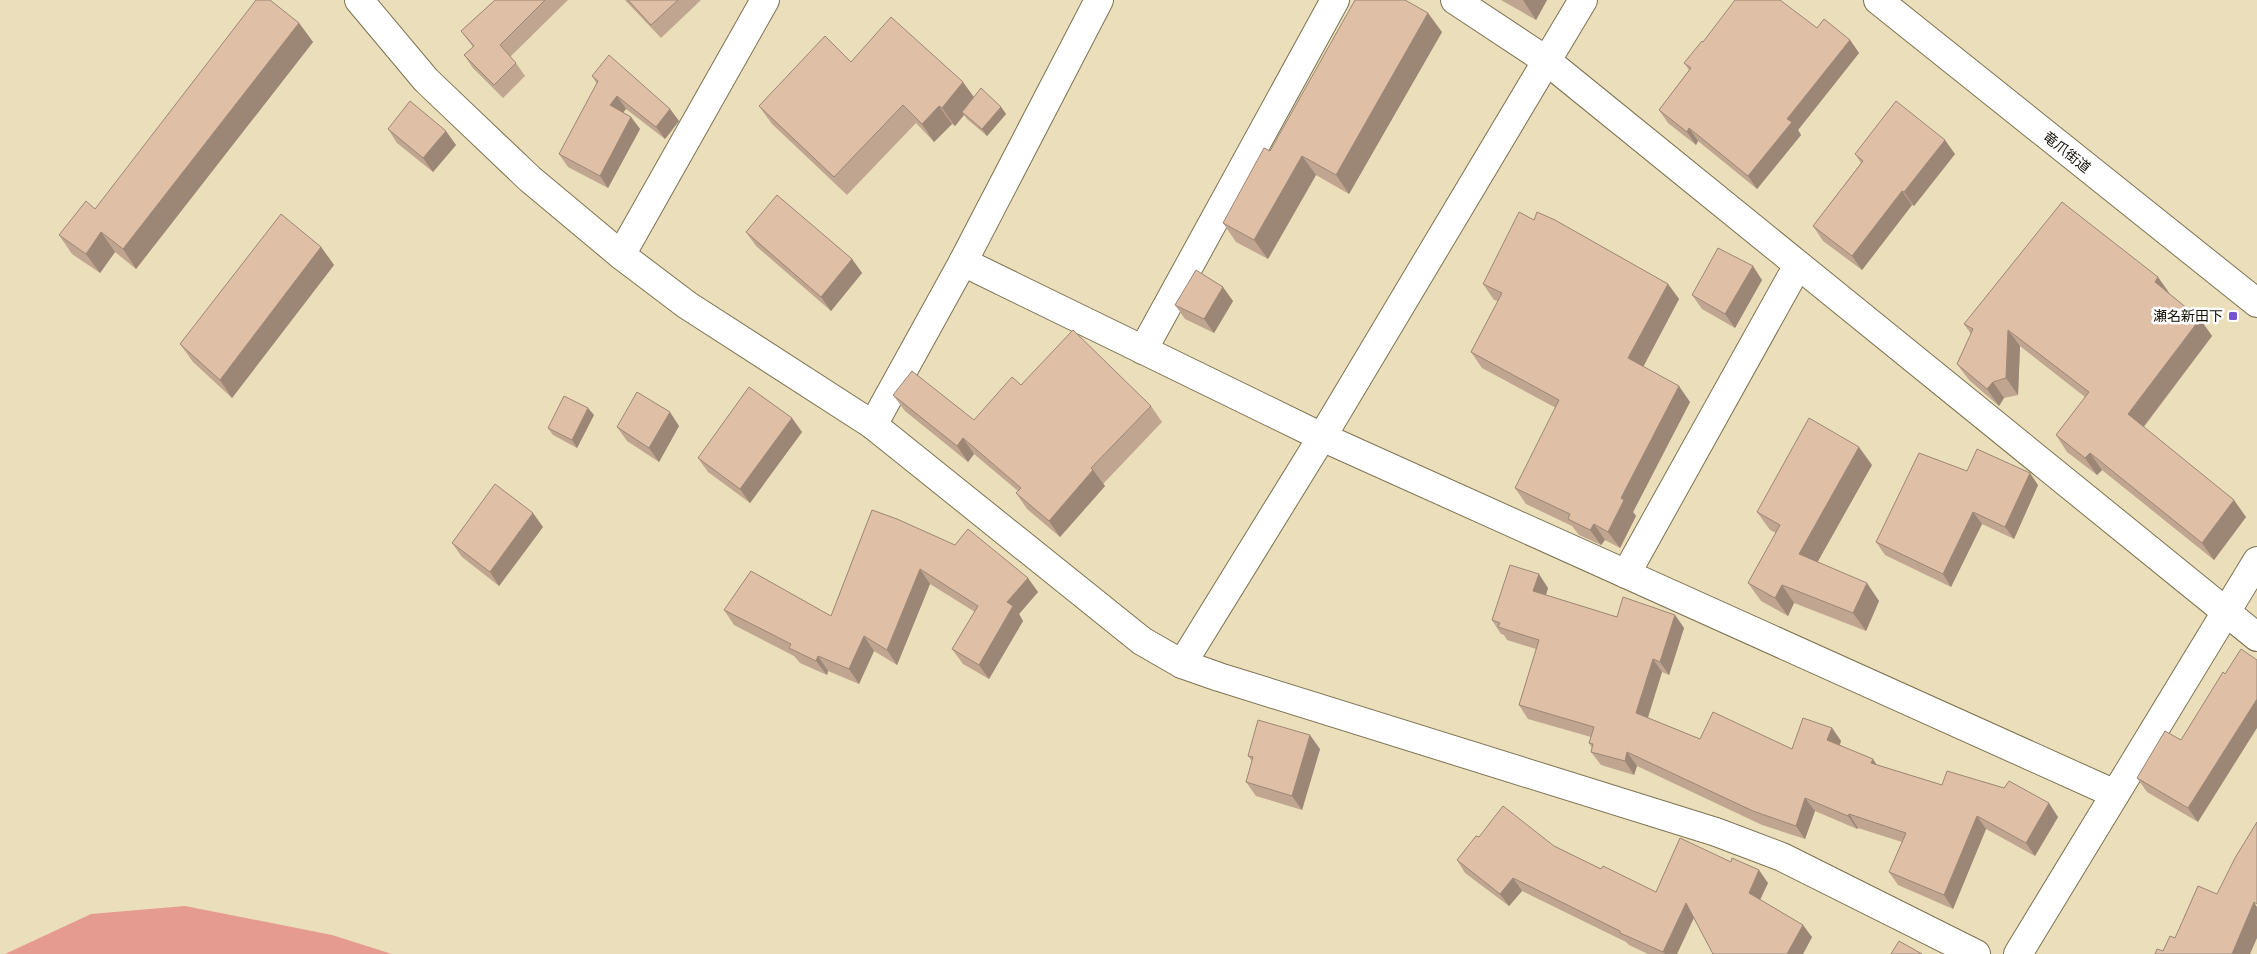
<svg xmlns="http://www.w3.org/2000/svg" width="2257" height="954" font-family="Arial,'Noto Sans JP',sans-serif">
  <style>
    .green { fill: #e69b90 }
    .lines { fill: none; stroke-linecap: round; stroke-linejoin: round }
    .street-casing { stroke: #7d7352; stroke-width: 30 }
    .secondary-casing { stroke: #7d7352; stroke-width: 30 }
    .street { stroke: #fff; stroke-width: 28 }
    .secondary { stroke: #fff; stroke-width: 28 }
    .wall { fill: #c0a590 }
    .shaded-wall { fill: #9c8675 }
    .building { fill: #dfc0a7; stroke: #9c8675 }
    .poi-dot { fill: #7654cd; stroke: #fff; stroke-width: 2 }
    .labels { text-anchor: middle; stroke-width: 5; stroke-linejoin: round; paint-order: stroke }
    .street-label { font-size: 14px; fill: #141004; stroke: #fff }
    .poi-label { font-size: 14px; fill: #141004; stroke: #fff; text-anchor: end }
  </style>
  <rect width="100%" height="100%" fill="#ebdfbb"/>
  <polygon class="green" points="185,906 332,935 392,954 5,954 91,914"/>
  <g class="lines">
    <g class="street-casing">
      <g id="street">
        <polyline points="1455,0 1547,61 2257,637"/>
        <polyline points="621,255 765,0"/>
        <polyline points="963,262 1322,437 2115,794"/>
        <polyline points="1143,350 1335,0"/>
        <polyline points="873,425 963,262 1099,0"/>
        <polyline points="1626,574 1798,265"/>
        <polyline points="1182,664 1322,437 1583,0"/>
        <polyline points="2018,954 2257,561"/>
      </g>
    </g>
    <g class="secondary-casing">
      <g id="secondary">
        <polyline points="359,0 426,80 530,179 621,255 687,305 873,425 1142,641 1182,664 1219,677 1716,832 1782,857 1976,954"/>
        <polyline points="1878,0 2257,303"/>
      </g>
    </g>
    <use href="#street" class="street"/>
    <use href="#secondary" class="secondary"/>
  </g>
  <g class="wall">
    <polygon points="495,0 568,0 510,57 516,63 525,76 503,98 473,68 464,55 473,47 461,31"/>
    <polygon points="625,0 701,0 661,38"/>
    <polygon points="1501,0 1547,0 1536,20"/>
    <polygon points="299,23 313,42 136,269 115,252 100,273 72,254 59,235 95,209"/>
    <polygon points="1817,28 1850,40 1859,53 1798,130 1801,135 1757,189 1698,141 1696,145 1668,123 1659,110 1689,70 1684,63 1703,42"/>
    <polygon points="1442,32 1349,194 1316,175 1268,259 1236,242 1223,223 1270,151"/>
    <polygon points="851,62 974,97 1001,107 1006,114 987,136 967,119 964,115 955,126 952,124 934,142 916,123 847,195 772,124 759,106"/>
    <polygon points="592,76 670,109 679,121 665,139 626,109 623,112 631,117 640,129 608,188 568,167 559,154 597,84"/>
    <polygon points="388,129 456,145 433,172 397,143"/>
    <polygon points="1855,154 1955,154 1914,206 1912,205 1862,270 1823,241 1813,226 1861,163"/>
    <polygon points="746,232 852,259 862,273 831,311 756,246"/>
    <polygon points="321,247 334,265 232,398 193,362 180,344"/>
    <polygon points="1762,280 1735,328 1702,309 1692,295"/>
    <polygon points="1483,284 1668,284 1679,299 1643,366 1690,402 1633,512 1636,516 1620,548 1605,540 1601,545 1579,535 1572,526 1526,504 1515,488 1556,408 1482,368 1471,352 1498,301 1494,300"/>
    <polygon points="2170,294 2200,319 2212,336 2144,427 2246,517 2214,560 2102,470 2097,475 2067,452 2056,435 2085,397 2020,346 2018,395 2004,398 1999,406 1969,380 1957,364 1971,334 1964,324"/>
    <polygon points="1233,301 1214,333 1185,319 1175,305"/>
    <polygon points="1021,385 1151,406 1162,422 1103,484 1105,486 1060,537 1027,509 1016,493 1018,491 974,454 968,462 905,411 893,395 974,420"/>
    <polygon points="594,415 577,448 553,435 548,428"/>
    <polygon points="679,426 659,462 627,441 617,427"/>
    <polygon points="802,432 750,503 708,472 698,458"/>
    <polygon points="1872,465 1817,562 1879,601 1866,631 1794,603 1788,616 1761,601 1748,583 1776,533 1770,530 1757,512"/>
    <polygon points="1967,471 2038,485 2014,539 1982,524 1951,587 1885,555 1876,542"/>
    <polygon points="872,510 1038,592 1019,614 1023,621 989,679 963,664 952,649 975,612 930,584 897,665 874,651 859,684 828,671 827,675 800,663 794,656 734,625 724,610 831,616"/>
    <polygon points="543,527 499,586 462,557 452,543"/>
    <polygon points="1548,588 1546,595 1617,617 1675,615 1684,628 1669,675 1662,672 1648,718 1700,739 1792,749 1832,728 1841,741 1840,745 1877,765 1942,785 2058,817 2035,856 1986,829 1953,909 1898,885 1889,872 1902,842 1858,828 1857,829 1815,811 1805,839 1762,825 1637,766 1634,775 1601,765 1591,752 1592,748 1589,743 1591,737 1528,719 1519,705 1536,649 1507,640 1504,635 1501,634 1492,620"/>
    <polygon points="2165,731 2198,822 2147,792 2137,778"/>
    <polygon points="1320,749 1302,810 1256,796 1246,782 1252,761 1248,756"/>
    <polygon points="1479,837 1554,846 1601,869 1656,892 1768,883 1760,900 1812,937 1803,954 1713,954 1694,918 1677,954 1648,954 1629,945 1626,942 1522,891 1509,906 1465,873 1457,860"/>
  </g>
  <g class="shaded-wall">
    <polygon points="1523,0 1547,0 1536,20"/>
    <polygon points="1428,13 1442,32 1349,194 1336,175"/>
    <polygon points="299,23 313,42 136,269 123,249"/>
    <polygon points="1850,40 1859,53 1798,130 1801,135 1757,189 1748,176 1787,119"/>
    <polygon points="963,82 976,100 962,112 964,115 955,126 942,108"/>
    <polygon points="617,96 626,109 619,118 610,105"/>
    <polygon points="939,106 952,124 934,142 922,124"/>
    <polygon points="1001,107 1006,114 987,136 982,129"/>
    <polygon points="670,109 679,121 665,139 656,127"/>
    <polygon points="631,117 640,129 608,188 600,176"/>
    <polygon points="1689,128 1698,141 1696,145 1687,132"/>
    <polygon points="446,131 456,145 433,172 423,158"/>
    <polygon points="1945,140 1955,154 1914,206 1904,192"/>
    <polygon points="1302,156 1316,175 1268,259 1254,240"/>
    <polygon points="1902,191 1912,205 1862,270 1852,256"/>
    <polygon points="101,232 115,252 100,273 86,254"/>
    <polygon points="321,247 334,265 232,398 220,380"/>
    <polygon points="852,259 862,273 831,311 821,297"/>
    <polygon points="1753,266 1762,280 1735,328 1725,314"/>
    <polygon points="2158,277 2170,294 2155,282"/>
    <polygon points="1668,284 1679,299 1640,373 1628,358"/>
    <polygon points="1223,287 1233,301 1214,333 1204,319"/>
    <polygon points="2200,319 2212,336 2140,431 2128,414"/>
    <polygon points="2008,330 2020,346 2018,395 2006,378"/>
    <polygon points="1993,382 2004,398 1999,406 1987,389"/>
    <polygon points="1679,386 1690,402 1633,512 1636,516 1620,548 1608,532 1621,498"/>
    <polygon points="588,408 594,415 577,448 572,440"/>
    <polygon points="670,412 679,426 659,462 649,448"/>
    <polygon points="792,418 802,432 750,503 740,489"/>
    <polygon points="963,438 974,454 968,462 957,446"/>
    <polygon points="1859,447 1872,465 1812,572 1799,554"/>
    <polygon points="2090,453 2102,470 2097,475 2085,458"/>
    <polygon points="1093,470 1105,486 1060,537 1049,521"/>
    <polygon points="2030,473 2038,485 2014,539 2005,527"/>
    <polygon points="2234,500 2246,517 2214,560 2202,543"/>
    <polygon points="1973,512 1982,524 1951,587 1943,574"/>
    <polygon points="533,513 543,527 499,586 490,572"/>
    <polygon points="1594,524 1605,540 1601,545 1590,530"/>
    <polygon points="920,569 930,584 897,665 887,650"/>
    <polygon points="1539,574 1548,588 1543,604 1533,591"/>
    <polygon points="1028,578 1038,592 1019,614 1023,621 989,679 979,665 1007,602"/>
    <polygon points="1867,583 1879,601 1866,631 1853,613"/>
    <polygon points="1782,585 1794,603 1788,616 1775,598"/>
    <polygon points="1675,615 1684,628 1669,675 1660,662"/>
    <polygon points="864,636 874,651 859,684 849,669"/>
    <polygon points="818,656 828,671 827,675 816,661"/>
    <polygon points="1653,659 1662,672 1645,726 1636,713"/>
    <polygon points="2257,699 2257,728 2198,822 2188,808"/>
    <polygon points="1832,728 1841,741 1836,753 1827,740"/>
    <polygon points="1310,735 1320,749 1302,810 1292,796"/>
    <polygon points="1627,752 1637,766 1634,775 1625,761"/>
    <polygon points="1873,759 1882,773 1871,763"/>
    <polygon points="1805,798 1815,811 1805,839 1796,826"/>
    <polygon points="2049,803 2058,817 2035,856 2026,843"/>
    <polygon points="1849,814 1858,828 1857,829 1848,816"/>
    <polygon points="1977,816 1986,829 1953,909 1944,895"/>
    <polygon points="1759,870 1768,883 1757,906 1749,893"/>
    <polygon points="1513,878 1522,891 1509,906 1500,894"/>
    <polygon points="2254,902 2257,907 2257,938 2250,954 2232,954"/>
    <polygon points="1686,903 1695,915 1677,954 1665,954 1663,952"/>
    <polygon points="1803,925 1812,937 1803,954 1787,954"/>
  </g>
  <g class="building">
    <polygon points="256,0 270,0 299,23 123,249 101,232 86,254 59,235 86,201 95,209"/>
    <polygon points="495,0 545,0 500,45 516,63 494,85 464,55 474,46 461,31"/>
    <polygon points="628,0 678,0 651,25"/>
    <polygon points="1355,0 1405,0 1428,13 1336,175 1302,156 1254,240 1223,223 1264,148 1270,151"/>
    <polygon points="1735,0 1780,0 1817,28 1824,19 1850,40 1787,119 1792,122 1748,176 1689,128 1687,132 1659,110 1691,68 1684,63 1702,41 1703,42"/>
    <polygon points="891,17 963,82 942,108 939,106 922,124 903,105 834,177 759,106 825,36 851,62"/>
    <polygon points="609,55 670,109 656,127 617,96 610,105 631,117 600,176 559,154 598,81 592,76"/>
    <polygon points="981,88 1001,107 982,129 962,112"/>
    <polygon points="410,101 446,131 423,158 388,129"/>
    <polygon points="1896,101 1945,140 1904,192 1902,191 1852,256 1813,226 1863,161 1855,154"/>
    <polygon points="777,195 852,259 821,297 746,232"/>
    <polygon points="2062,202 2158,277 2155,282 2200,319 2128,414 2234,500 2202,543 2090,453 2085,458 2056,435 2089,392 2008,330 2006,378 1993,382 1987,389 1957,364 1973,329 1964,324"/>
    <polygon points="1519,212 1534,220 1537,212 1555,220 1668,284 1628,358 1679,386 1621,498 1624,500 1608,532 1594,524 1590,530 1568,519 1570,514 1515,488 1559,400 1471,352 1502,293 1483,284"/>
    <polygon points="281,214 321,247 220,380 180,344"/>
    <polygon points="1718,248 1753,266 1725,314 1692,295"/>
    <polygon points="1196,270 1223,287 1204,319 1175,305"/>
    <polygon points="1073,330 1151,406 1091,468 1093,470 1049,521 1016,493 1021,488 963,438 957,446 893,395 912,371 974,420 1012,377 1021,385"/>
    <polygon points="749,387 792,418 740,489 698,458"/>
    <polygon points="637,392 670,412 649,448 617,427"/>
    <polygon points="564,396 588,408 572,440 548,428"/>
    <polygon points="1809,418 1859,447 1799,554 1867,583 1853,613 1782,585 1775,598 1748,583 1780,525 1757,512"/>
    <polygon points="1977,449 2030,473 2005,527 1973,512 1943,574 1876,542 1919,453 1967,471"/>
    <polygon points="495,484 533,513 490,572 452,543"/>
    <polygon points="872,510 897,519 955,545 968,529 1028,578 1007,602 1013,606 979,665 952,649 978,606 920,569 887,650 864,636 849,669 818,656 816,661 789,648 791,644 724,610 751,571 831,616"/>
    <polygon points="1510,565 1539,574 1533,591 1617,617 1623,597 1675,615 1660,662 1653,659 1636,713 1700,739 1713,712 1792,749 1803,718 1832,728 1827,740 1873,759 1871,763 1942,785 1947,771 2004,788 2009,781 2049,803 2026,843 1977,816 1944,895 1889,872 1906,833 1849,814 1848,816 1805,798 1796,826 1753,811 1627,752 1625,761 1591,752 1593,744 1589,743 1594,727 1519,705 1539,640 1498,627 1500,623 1492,620"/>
    <polygon points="2241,649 2257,660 2257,699 2188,808 2137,778 2165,731 2181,740 2223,672 2225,674"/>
    <polygon points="1258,720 1310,735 1292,796 1246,782 1253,757 1248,756"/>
    <polygon points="1503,806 1554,846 1601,869 1603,866 1656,892 1680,838 1731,862 1732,858 1759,870 1749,893 1803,925 1787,954 1713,954 1686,903 1663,952 1620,933 1620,931 1513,878 1500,894 1457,860 1476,836 1479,837"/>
    <polygon points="2257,822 2257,904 2254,902 2232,954 2155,954 2157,949 2163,951 2170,936 2175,938 2198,886 2217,894 2235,858"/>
    <polygon points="1899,941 1922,954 1891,954"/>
  </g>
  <rect class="poi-dot" x="2228" y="311" width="10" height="10" rx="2.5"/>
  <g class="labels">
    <g class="street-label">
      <text transform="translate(2067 152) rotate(39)" y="5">竜爪街道</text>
    </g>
    <g class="poi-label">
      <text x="2223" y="321">瀬名新田下</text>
    </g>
  </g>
</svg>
